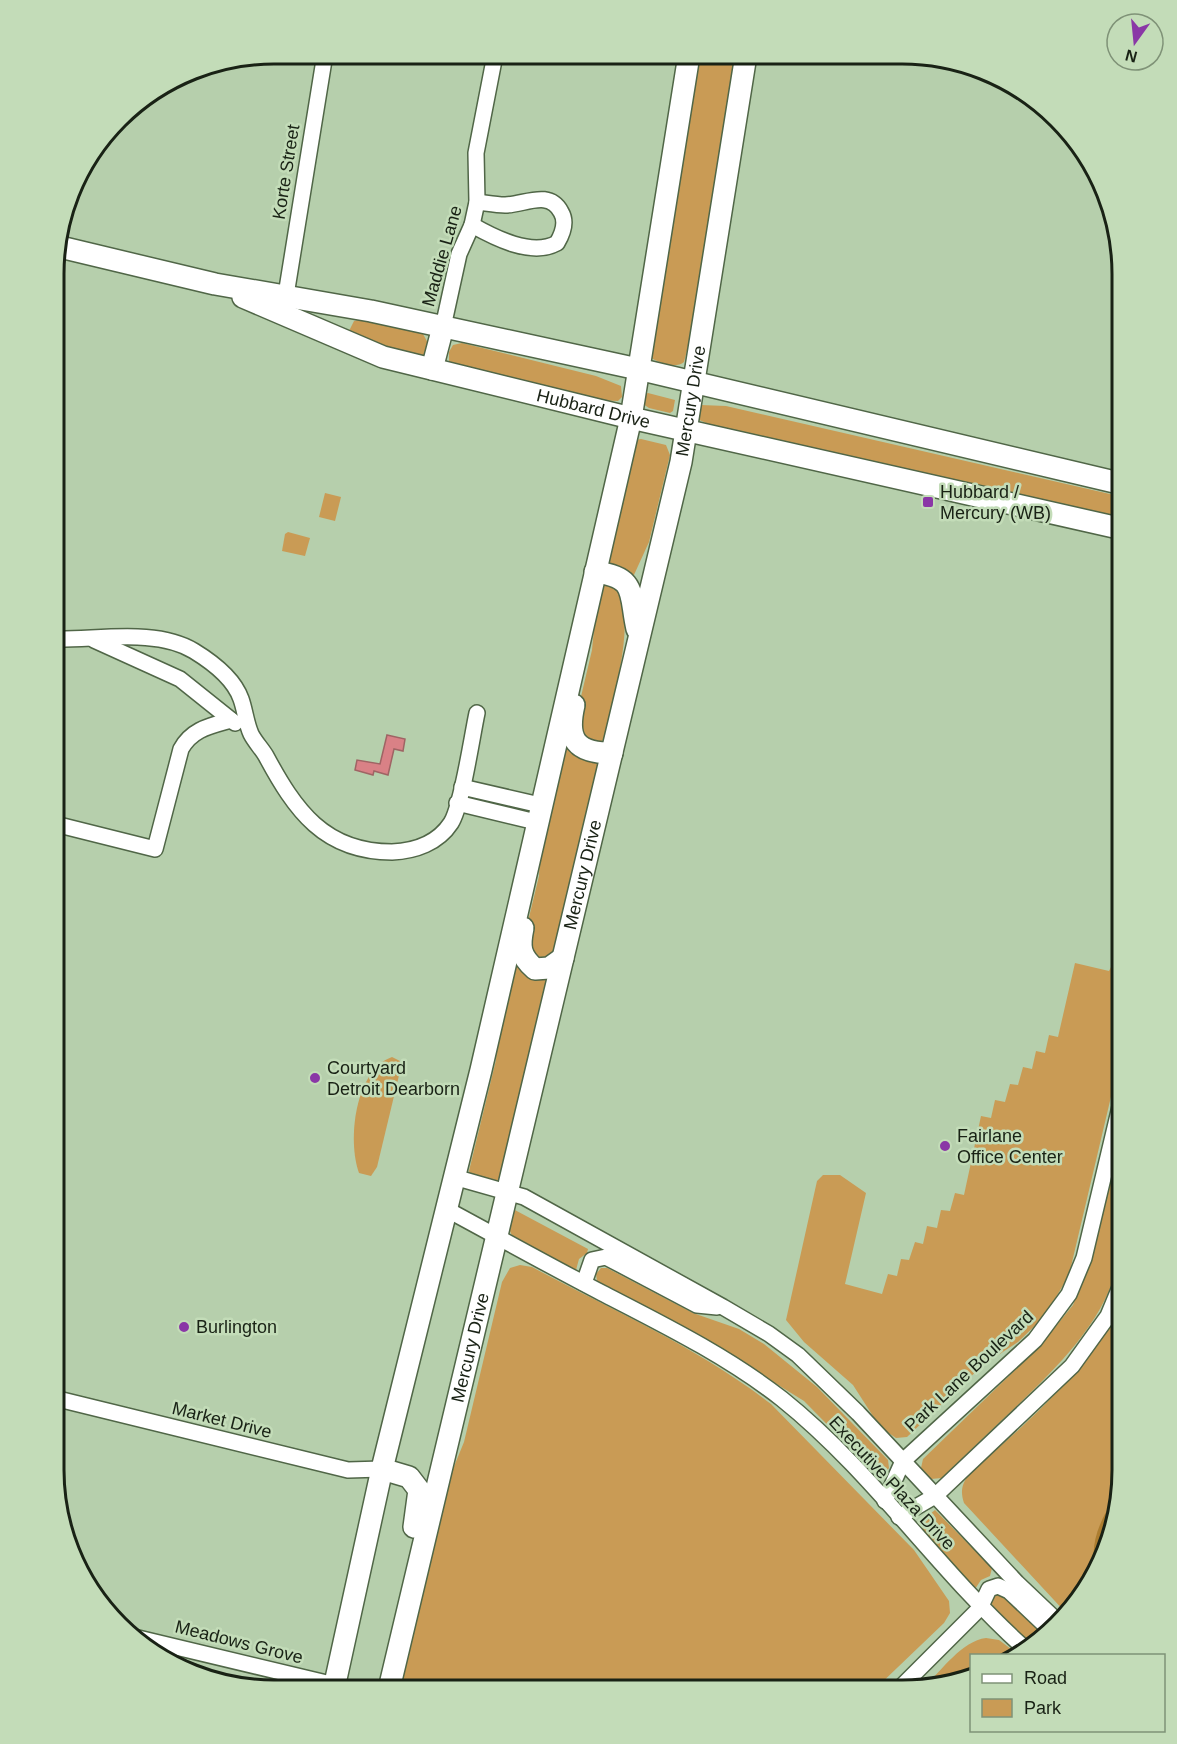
<svg xmlns="http://www.w3.org/2000/svg" width="1177" height="1744" font-family="Arial,sans-serif">
  <style>
    .green { fill: #c99b55 }
    .forest { fill: #ac7d30 }
    .water { fill: #d98186; stroke: #9f6464; stroke-width: 1.5 }
    .lines { fill: none; stroke-linecap: round; stroke-linejoin: round }
    .street-casing { stroke: #506647; stroke-width: 18 }
    .secondary-casing { stroke: #506647; stroke-width: 24 }
    .street { stroke: #fff; stroke-width: 15 }
    .secondary { stroke: #fff; stroke-width: 21 }
    .poi-dot { fill: #8a37a6; stroke: #c3dcb8; stroke-width: 2 }
    .labels { text-anchor: middle; stroke-width: 5; stroke-linejoin: round; paint-order: stroke }
    .street-label { font-size: 18px; fill: #192215; stroke: #c3dcb8 }
    .poi-label { font-size: 18px; fill: #192215; stroke: #c3dcb8; text-anchor: start }
    .rim { fill: none; stroke: #192215; stroke-width: 3 }
  </style>
  <rect width="100%" height="100%" fill="#b6cfac"/>
  <g class="green">
    <path d="M696 55H735L691 335 684 362C676 369 658 363 650 357Z"/>
    <polygon points="362,319 423,334 428,343 425,354 417,359 348,333 354,321"/>
    <polygon points="462,343 596,376 621,386 622,397 618,401 594,400 449,363 449,352 453,345"/>
    <polygon points="648,393 675,400 673,411 670,413 649,408 643,404 645,394"/>
    <polygon points="701,405 726,406 1123,497 1123,521 720,429 697,419 697,406"/>
    <polygon points="641,439 666,445 670,455 649,542 633,577 604,567 635,440"/>
    <polygon points="325,493 341,497 335,521 319,517"/>
    <polygon points="288,532 310,538 305,556 282,551 285,534"/>
    <path d="M606 583 621 591C633 634 614 694 604 738L600 744 586 746 575 722 592 650 598 588Z"/>
    <polygon points="564,742 597,761 598,765 553,955 541,964 524,938 539,876 541,832"/>
    <polygon points="515,962 546,979 547,983 500,1179 495,1182 470,1174 469,1171 496,1060 499,1008"/>
    <polygon points="1075,963 1109,971 1111,967 1123,971 1122,1050 1069,1275 1045,1316 1018,1342 983,1365 907,1437 896,1438 880,1427 853,1385 804,1342 786,1320 817,1181 823,1175 840,1175 866,1193 845,1284 882,1294 888,1274 897,1276 901,1259 909,1260 915,1242 923,1244 927,1226 937,1228 941,1210 950,1211 955,1193 964,1195 981,1116 991,1118 995,1100 1005,1102 1010,1084 1018,1085 1023,1067 1032,1069 1036,1051 1045,1053 1049,1035 1058,1037"/>
    <path d="M392 1057 400 1061 401 1067 377 1167 371 1176 359 1173C347 1140 355 1070 392 1057Z"/>
    <path d="M1123 1125C1123 1161 1127 1208 1122 1244 1113 1313 1065 1359 1018 1405 992 1429 967 1454 942 1478L931 1479 921 1468 923 1459 1039 1347 1073 1305 1092 1256Z"/>
    <polygon points="513,1209 588,1249 587,1253 579,1259 576,1270 513,1238 509,1229"/>
    <path d="M520 1265 532 1267C612 1310 699 1348 771 1404L914 1550 949 1601 950 1613 944 1623 874 1690 398 1689 446 1486 464 1442 502 1282 510 1268Z"/>
    <polygon points="601,1268 607,1268 693,1313 739,1329 764,1344 817,1387 888,1460 889,1468 881,1479 804,1401 715,1346 602,1286 597,1281 596,1274"/>
    <path d="M1123 1304 1122 1485 1106 1554 1078 1604 1066 1613 964 1503C960 1491 962 1484 969 1474 1026 1424 1086 1372 1123 1304Z"/>
    <polygon points="935,1510 992,1568 990,1576 981,1580 975,1589 918,1528 920,1522"/>
    <path d="M1002 1593 1044 1630 1028 1642C1015 1631 998 1618 991 1602L995 1595Z"/>
    <path d="M986 1638 999 1640 1015 1652 1010 1655 972 1656 971 1676 925 1686C942 1670 962 1641 986 1638Z"/>
  </g>
  <path class="forest" d="M1120 1497 1106 1554 1097 1571C1087 1548 1101 1517 1115 1498Z"/>
  <polygon class="water" points="387,735 405,739 403,751 394,749 388,775 374,771 373,775 355,770 357,760 380,764"/>
  <g class="lines">
    <g class="street-casing">
      <g id="street">
        <path d="M472 225C495 238 532 257 557 243 563 233 567 222 561 212 549 189 524 205 505 205 496 205 486 203 477 202"/>
        <polyline points="286,295 325,54"/>
        <polyline points="443,327 459,254 472,225 477,202 476,153 495,55"/>
        <path d="M55 639C97 640 157 628 194 651 212 662 234 679 241 699 245 710 246 723 251 734 255 742 262 749 266 756 295 810 324 852 392 852 415 851 438 843 451 823 462 806 472 736 477 713"/>
        <polyline points="94,640 180,679 235,723"/>
        <polyline points="462,787 540,805"/>
        <polyline points="457,803 536,822"/>
        <path d="M55 824 155 849 181 749C192 729 210 726 231 720"/>
        <polyline points="454,1177 524,1197 723,1307 769,1334 798,1355 858,1413 1017,1583 1056,1620"/>
        <path d="M446 1209C498 1237 550 1266 602 1293 664 1325 727 1356 782 1399 872 1471 937 1569 1022 1646"/>
        <polyline points="584,1283 592,1260 606,1257 697,1305 717,1307"/>
        <polyline points="54,1398 348,1470 382,1469"/>
        <polyline points="885,1501 903,1461 1035,1340 1069,1294 1084,1258 1123,1094"/>
        <polyline points="899,1517 935,1496 1072,1366 1108,1316 1123,1280"/>
        <polyline points="134,1637 335,1685"/>
        <polyline points="898,1690 980,1608 989,1589 998,1586 1009,1591 1047,1627"/>
      </g>
    </g>
    <g class="secondary-casing">
      <g id="secondary">
        <polyline points="56,246 215,284 371,311 638,369 1123,484"/>
        <path id="s1" d="M243 297 383 357 631 418 1123 529"/>
        <polyline points="432,369 443,327"/>
        <path d="M595 572C638 577 629 594 637 629"/>
        <path d="M574 705C566 740 576 753 612 753"/>
        <path d="M523 928C519 947 520 956 535 969L549 968 563 958"/>
        <polyline points="382,1469 409,1477 419,1490 414,1527"/>
        <polyline points="334,1688 382,1469 481,1070 631,418 689,55"/>
        <path id="s2" d="M389 1689 681 462 746 55"/>
      </g>
    </g>
    <use href="#street" class="street"/>
    <use href="#secondary" class="secondary"/>
  </g>
  <g class="poi-dot">
    <rect x="922" y="496" width="12" height="12" rx="3"/>
    <circle cx="315" cy="1078" r="6"/>
    <circle cx="945" cy="1146" r="6"/>
    <circle cx="184" cy="1327" r="6"/>
  </g>
  <g class="labels">
    <g class="street-label">
      <text transform="translate(286 172) rotate(-81)" y="6">Korte Street</text>
      <text transform="translate(442 256) rotate(-74)" y="6">Maddie Lane</text>
      <text dy="6" stroke="none"><textPath href="#s2" startOffset="1323">Mercury Drive</textPath></text>
      <text dy="6" stroke="none"><textPath href="#s1" startOffset="369">Hubbard Drive</textPath></text>
      <text dy="6" stroke="none"><textPath href="#s2" startOffset="837">Mercury Drive</textPath></text>
      <text dy="6" stroke="none"><textPath href="#s2" startOffset="351">Mercury Drive</textPath></text>
      <text transform="translate(969 1371) rotate(-43)" y="6">Park Lane Boulevard</text>
      <text transform="translate(222 1420) rotate(14)" y="6">Market Drive</text>
      <text transform="translate(892 1483) rotate(47)" y="6">Executive Plaza Drive</text>
      <text transform="translate(239 1642) rotate(14)" y="6">Meadows Grove</text>
    </g>
    <g class="poi-label">
      <text x="940" y="498">Hubbard /<tspan x="940" dy="21">Mercury (WB)</tspan></text>
      <text x="327" y="1074">Courtyard<tspan x="327" dy="21">Detroit Dearborn</tspan></text>
      <text x="957" y="1142">Fairlane<tspan x="957" dy="21">Office Center</tspan></text>
      <text x="196" y="1333">Burlington</text>
    </g>
  </g>
  <path d="M0 0H1177V1744H0ZM274 64H902A210 210 0 0 1 1112 274V1470A210 210 0 0 1 902 1680H274A210 210 0 0 1 64 1470V274A210 210 0 0 1 274 64Z" fill="#c3dcb8" fill-rule="evenodd"/>
  <path class="rim" d="M274 64H902A210 210 0 0 1 1112 274V1470A210 210 0 0 1 902 1680H274A210 210 0 0 1 64 1470V274A210 210 0 0 1 274 64Z"/>
  <rect x="970" y="1654" width="195" height="78" fill="#c3dcb8" stroke="#7f9277" stroke-width="1.5"/>
  <rect x="982" y="1674" width="30" height="9" fill="#ffffff" stroke="#7f9277" stroke-width="1.5"/>
  <text x="1024" y="1684" font-size="18" fill="#192215">Road</text>
  <rect x="982" y="1699" width="30" height="18" fill="#c99b55" stroke="#7f9277" stroke-width="1.5"/>
  <text x="1024" y="1714" font-size="18" fill="#192215">Park</text>
  <g transform="translate(1135 42) rotate(195)"><circle r="28" fill="#c3dcb8" stroke="#7f9277" stroke-width="1.5"/>
  <path d="M0-4.5L10 22L0 15L-10 22Z" fill="#8a37a6"/>
  <text y="-9" font-size="16" font-weight="bold" text-anchor="middle" fill="#192215">N</text>
  </g>
</svg>
